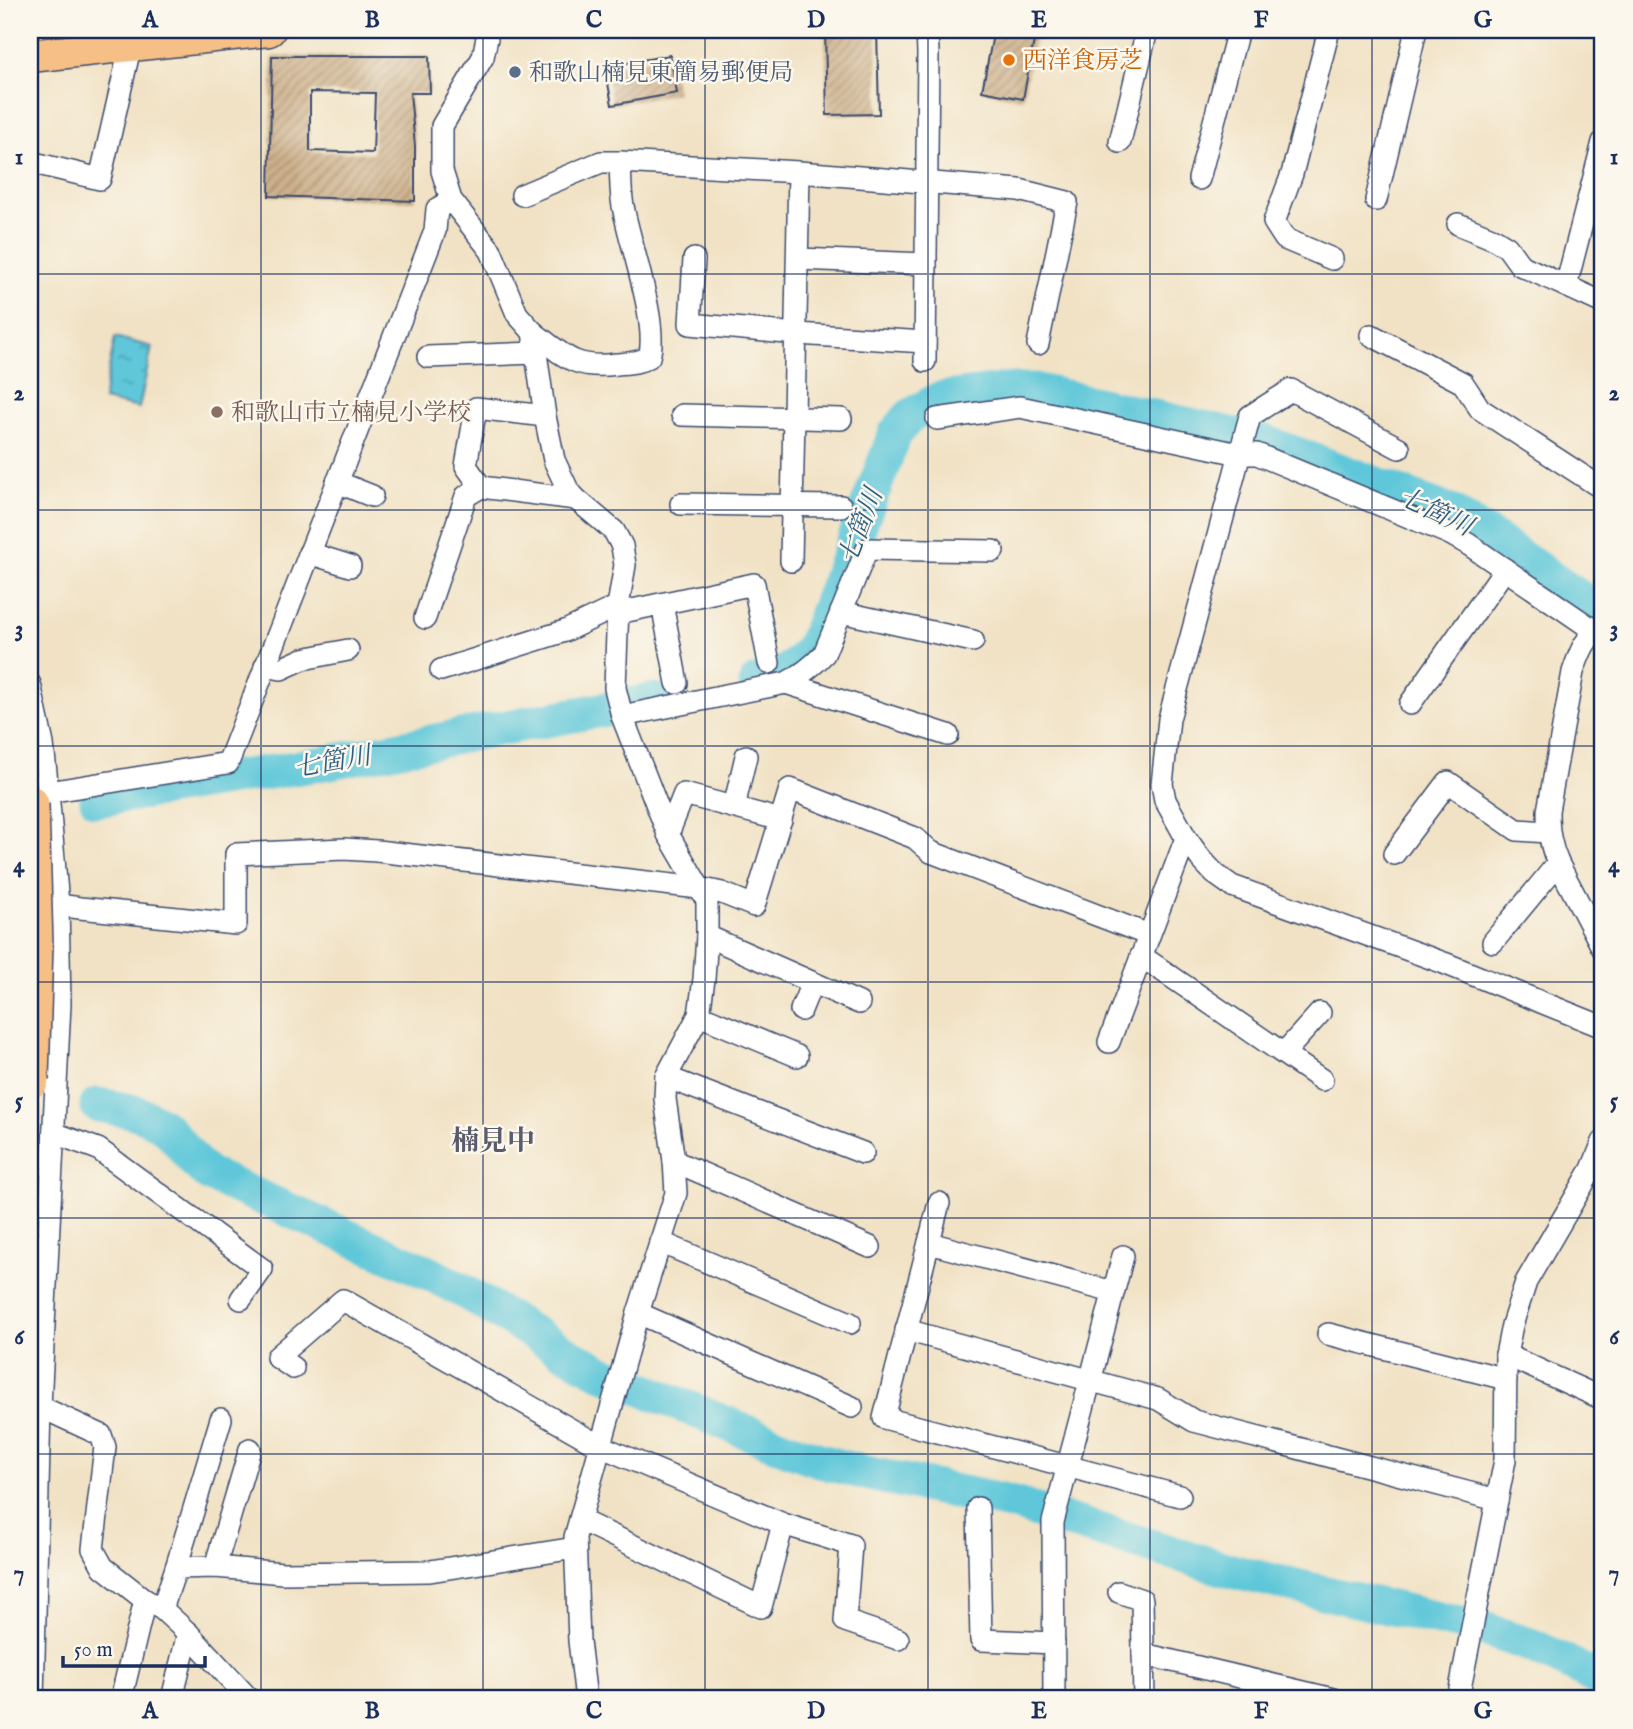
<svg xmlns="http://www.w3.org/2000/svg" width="1633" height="1729" font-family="'IM FELL English','Noto Serif JP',serif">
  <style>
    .water { fill: url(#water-ripples); stroke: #3c7b9c; stroke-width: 2 }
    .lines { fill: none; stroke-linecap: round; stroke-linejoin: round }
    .river { stroke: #5ec7d9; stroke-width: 35 }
    .building { fill: url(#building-hatch); fill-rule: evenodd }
    .street-casing { stroke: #3b4a6d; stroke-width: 24 }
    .primary-casing { stroke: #3b4a6d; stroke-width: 35 }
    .street { stroke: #fff; stroke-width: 21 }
    .primary { stroke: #f5bf86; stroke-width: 32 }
    .highway-bridge-casing { stroke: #3b4a6d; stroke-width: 40; stroke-linecap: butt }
    .highway-bridge { stroke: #f5bf86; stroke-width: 37 }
    .grid { fill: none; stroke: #1b2f5e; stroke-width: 2; stroke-opacity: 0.55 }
    .food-dot { fill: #e8710a; stroke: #fbf7ec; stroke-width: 2.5 }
    .service-dot { fill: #5c6f8a; stroke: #fbf7ec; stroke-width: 2.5 }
    .education-dot { fill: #8d6e63; stroke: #fbf7ec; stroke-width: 2.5 }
    .labels { text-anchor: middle; stroke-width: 5; stroke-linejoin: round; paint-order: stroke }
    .food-label { font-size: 24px; fill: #c56008; stroke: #fbf7ec; text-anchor: start }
    .service-label { font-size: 24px; fill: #4e5e75; stroke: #fbf7ec; text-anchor: start }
    .education-label { font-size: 24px; fill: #785e54; stroke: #fbf7ec; text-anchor: start }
    .water-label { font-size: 26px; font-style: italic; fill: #2f5d83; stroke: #fbf7ec }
    .quarter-label { font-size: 28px; font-weight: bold; fill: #5a5c6e; stroke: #fbf7ec }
    .neatline { fill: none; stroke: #1b2f5e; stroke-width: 2.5 }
    .grid-label { font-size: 23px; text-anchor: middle; font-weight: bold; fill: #1b2f5e }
  </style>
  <defs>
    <pattern id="water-ripples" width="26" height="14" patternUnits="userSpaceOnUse" patternTransform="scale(1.75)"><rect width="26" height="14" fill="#5ec7d9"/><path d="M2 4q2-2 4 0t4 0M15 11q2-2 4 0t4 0" fill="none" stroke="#4da2b3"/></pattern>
    <pattern id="building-hatch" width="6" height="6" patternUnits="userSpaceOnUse" patternTransform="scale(1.75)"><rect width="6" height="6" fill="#ceb18b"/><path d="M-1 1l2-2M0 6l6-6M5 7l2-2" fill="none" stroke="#a69075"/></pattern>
  </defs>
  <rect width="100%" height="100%" fill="#fbf7ec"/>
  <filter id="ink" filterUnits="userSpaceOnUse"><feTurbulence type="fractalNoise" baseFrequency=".0143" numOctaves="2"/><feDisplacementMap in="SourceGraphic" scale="14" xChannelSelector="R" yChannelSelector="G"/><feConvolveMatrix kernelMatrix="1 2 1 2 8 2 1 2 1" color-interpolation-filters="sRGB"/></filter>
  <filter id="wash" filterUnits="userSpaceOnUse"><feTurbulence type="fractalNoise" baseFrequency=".00686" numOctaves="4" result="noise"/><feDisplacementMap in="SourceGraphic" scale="28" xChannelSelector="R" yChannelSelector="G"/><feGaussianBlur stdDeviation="1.57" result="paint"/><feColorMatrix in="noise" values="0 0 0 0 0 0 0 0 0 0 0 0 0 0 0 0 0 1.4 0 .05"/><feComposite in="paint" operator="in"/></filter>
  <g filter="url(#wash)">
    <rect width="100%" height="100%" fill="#f1e2c5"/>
    <polygon class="water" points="115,337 152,347 139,408 103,400"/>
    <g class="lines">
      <g class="river">
        <path d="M756 682C785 677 798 666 815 642L895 434 910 416 939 399 1006 390H1034L1262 441 1453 513 1493 538 1598 610 1603 611"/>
        <polyline points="97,800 325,763 502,728 656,700"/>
        <path d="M97 1105C123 1109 149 1112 169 1131 184 1146 190 1161 210 1175L427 1272 463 1291 563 1351 601 1372 786 1448 830 1464 879 1476 1011 1503 1235 1572 1487 1630 1533 1646 1572 1665 1603 1682"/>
      </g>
    </g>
    <g id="blocks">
      <g class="building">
        <polygon points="825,30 877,30 879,114 827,115"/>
        <polygon points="994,30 1036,30 1023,99 982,91"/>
        <polygon points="670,55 677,93 612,105 605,67"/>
        <path d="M272 56H429L430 93H410L415 146V201L269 196ZM310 92 375 93 373 153 310 151Z"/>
      </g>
    </g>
  </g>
  <g filter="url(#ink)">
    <use href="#blocks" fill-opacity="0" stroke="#3b4a6d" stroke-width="2"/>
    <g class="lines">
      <g class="street-casing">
        <g id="street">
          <polyline points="486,30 487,38 483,57 442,126 442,171 451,200 491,251 517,314 533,332 545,416 554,460 568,490 576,499 614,531 622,546 625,565 618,606 615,688 622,716 668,834 707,901 707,936 704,979 699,1015 666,1077 665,1099 674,1161 676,1193 638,1313 575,1537 579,1641 586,1699"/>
          <polyline points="1329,30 1292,174 1274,222 1285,239 1332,259"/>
          <polyline points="1120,142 1147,30"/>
          <polyline points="30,162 100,179 133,35"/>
          <polyline points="1199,179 1238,30"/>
          <polyline points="522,195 601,162 620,162 799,172 1019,190 1067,202 1038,344"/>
          <polyline points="1376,200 1416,30"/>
          <polyline points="1458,224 1494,239 1507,247 1520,265 1603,303"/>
          <polyline points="694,259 690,324 797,334 925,342"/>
          <polyline points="798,259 926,264"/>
          <polyline points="1566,286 1603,142"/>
          <path d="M533 332C564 356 575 370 617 364 628 363 639 363 649 357 659 325 631 247 624 211 620 195 621 178 620 162"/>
          <polyline points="1371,335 1463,383 1480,409 1603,489"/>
          <polyline points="428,357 537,353"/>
          <polyline points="925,361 928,53 927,30"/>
          <polyline points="682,415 841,419"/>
          <polyline points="937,419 1020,407 1239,454 1257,454 1450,534 1468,544 1595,631"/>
          <polyline points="1399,448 1291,390 1250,416 1169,719 1162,784 1165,800 1186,838 1201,859 1215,874 1232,886 1444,963 1603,1027"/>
          <polyline points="337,482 372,496"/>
          <polyline points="481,487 466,466 476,408 545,416"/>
          <polyline points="681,504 841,506"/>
          <polyline points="309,553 350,566"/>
          <polyline points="791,561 799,172"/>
          <polyline points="662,604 677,683"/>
          <polyline points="841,612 973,641"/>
          <polyline points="618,613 754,584 769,663"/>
          <polyline points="425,618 466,496 481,487 576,499"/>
          <path d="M1603 627C1585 635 1579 655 1573 672L1548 811C1548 830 1550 845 1558 863L1603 949"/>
          <polyline points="265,666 281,669 303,659 348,650"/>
          <polyline points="441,670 565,631 618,606"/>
          <polyline points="786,683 948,735"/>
          <polyline points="30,684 43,744 48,792 58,904 60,1004 40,1406 33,1699"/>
          <polyline points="1410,704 1505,569"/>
          <path d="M622 716 786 683C801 675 813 666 824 654L867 549 993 551"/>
          <polyline points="48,792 228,763 435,231 437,209 451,200"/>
          <polyline points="734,807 746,756"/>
          <polyline points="668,834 684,794 781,820"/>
          <polyline points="1394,854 1448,782 1517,830 1548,832"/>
          <polyline points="30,901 80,908 236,924 236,854 344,849 377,851 699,888 722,893 754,906 790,789 915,838 931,852 1149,935"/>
          <polyline points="707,936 859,1003"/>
          <polyline points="1493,942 1558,863"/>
          <polyline points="1141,956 1322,1080"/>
          <polyline points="801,1010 812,983"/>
          <polyline points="699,1015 797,1056"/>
          <polyline points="1109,1042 1186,838"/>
          <polyline points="1284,1053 1320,1013"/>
          <polyline points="666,1077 863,1153"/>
          <polyline points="54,1133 98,1149 262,1269 241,1299"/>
          <polyline points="674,1161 870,1247"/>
          <polyline points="939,1203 884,1418 1180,1496"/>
          <polyline points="660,1242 850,1323"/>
          <polyline points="929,1243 1113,1292"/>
          <polyline points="638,1313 852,1407"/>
          <polyline points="906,1330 1158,1399 1194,1421 1497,1500"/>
          <polyline points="1328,1334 1506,1379"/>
          <polyline points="1506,1355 1603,1399"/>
          <polyline points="293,1368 277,1357 343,1300 600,1446 783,1524 851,1545 845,1621 898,1639"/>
          <polyline points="30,1402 101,1435 105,1447 93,1549 103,1567 145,1600 162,1609 188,1633 249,1699"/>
          <polyline points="978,1508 981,1640 1054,1643"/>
          <polyline points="580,1520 761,1607 783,1524"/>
          <polyline points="215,1567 250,1449"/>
          <polyline points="176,1568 221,1419"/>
          <polyline points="1119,1592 1142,1600 1144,1699"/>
          <polyline points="162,1609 176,1568 215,1567 283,1573 430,1571 575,1548"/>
          <polyline points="1143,1654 1333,1699"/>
          <polyline points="121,1699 145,1600"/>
          <polyline points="172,1699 188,1633"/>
          <polyline points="1054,1699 1053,1522 1123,1256"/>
          <polyline points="1458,1699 1505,1460 1506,1355 1512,1325 1526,1282 1592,1169 1603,1142"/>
        </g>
      </g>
      <g class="primary-casing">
        <polyline id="primary" points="30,56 269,30"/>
      </g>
      <use href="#street" class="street"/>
      <use href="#primary" class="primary"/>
      <g class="highway-bridge-casing">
        <polyline id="highway-bridge" points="30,804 34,945 30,1080"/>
      </g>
      <use href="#highway-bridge" class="highway-bridge"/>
    </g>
  </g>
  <path class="grid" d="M261 30V1699M483 30V1699M705 30V1699M928 30V1699M1150 30V1699M1372 30V1699M30 274H1603M30 510H1603M30 746H1603M30 982H1603M30 1218H1603M30 1454H1603"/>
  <circle class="food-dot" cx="1009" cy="60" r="7"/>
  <circle class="service-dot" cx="515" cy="72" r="7"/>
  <circle class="education-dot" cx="217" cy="412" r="7"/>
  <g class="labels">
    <g class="food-label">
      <text x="1023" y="68">西洋食房芝</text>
    </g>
    <g class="service-label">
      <text x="529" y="80">和歌山楠見東簡易郵便局</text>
    </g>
    <g class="education-label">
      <text x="231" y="420">和歌山市立楠見小学校</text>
    </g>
    <g class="water-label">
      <text transform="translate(1436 511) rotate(25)" y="9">七箇川</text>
      <text transform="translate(860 526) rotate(-69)" y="9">七箇川</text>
      <text transform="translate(332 761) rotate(-10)" y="9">七箇川</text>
    </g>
    <g class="quarter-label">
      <text x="493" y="1150">楠見中</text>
    </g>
  </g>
  <rect width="1633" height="1729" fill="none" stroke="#fbf7ec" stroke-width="77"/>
  <path d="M63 1656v10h142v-10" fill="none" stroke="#1b2f5e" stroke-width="3.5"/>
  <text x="74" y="1656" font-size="21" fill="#1b2f5e" stroke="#fbf7ec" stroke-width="5" paint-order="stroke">50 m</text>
  <rect x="38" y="38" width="1556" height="1652" class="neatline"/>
  <g class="grid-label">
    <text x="150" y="27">A</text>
    <text x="372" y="27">B</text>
    <text x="594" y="27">C</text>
    <text x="816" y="27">D</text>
    <text x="1039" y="27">E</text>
    <text x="1261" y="27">F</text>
    <text x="1483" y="27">G</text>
    <text x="19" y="164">1</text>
    <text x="1614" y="164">1</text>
    <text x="19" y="400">2</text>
    <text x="1614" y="400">2</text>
    <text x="19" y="636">3</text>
    <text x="1614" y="636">3</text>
    <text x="19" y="872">4</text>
    <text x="1614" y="872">4</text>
    <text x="19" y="1108">5</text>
    <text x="1614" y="1108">5</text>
    <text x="19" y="1344">6</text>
    <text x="1614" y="1344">6</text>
    <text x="19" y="1580">7</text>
    <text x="1614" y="1580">7</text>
    <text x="150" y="1718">A</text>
    <text x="372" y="1718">B</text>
    <text x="594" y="1718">C</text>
    <text x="816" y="1718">D</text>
    <text x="1039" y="1718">E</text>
    <text x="1261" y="1718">F</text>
    <text x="1483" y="1718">G</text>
  </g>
</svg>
